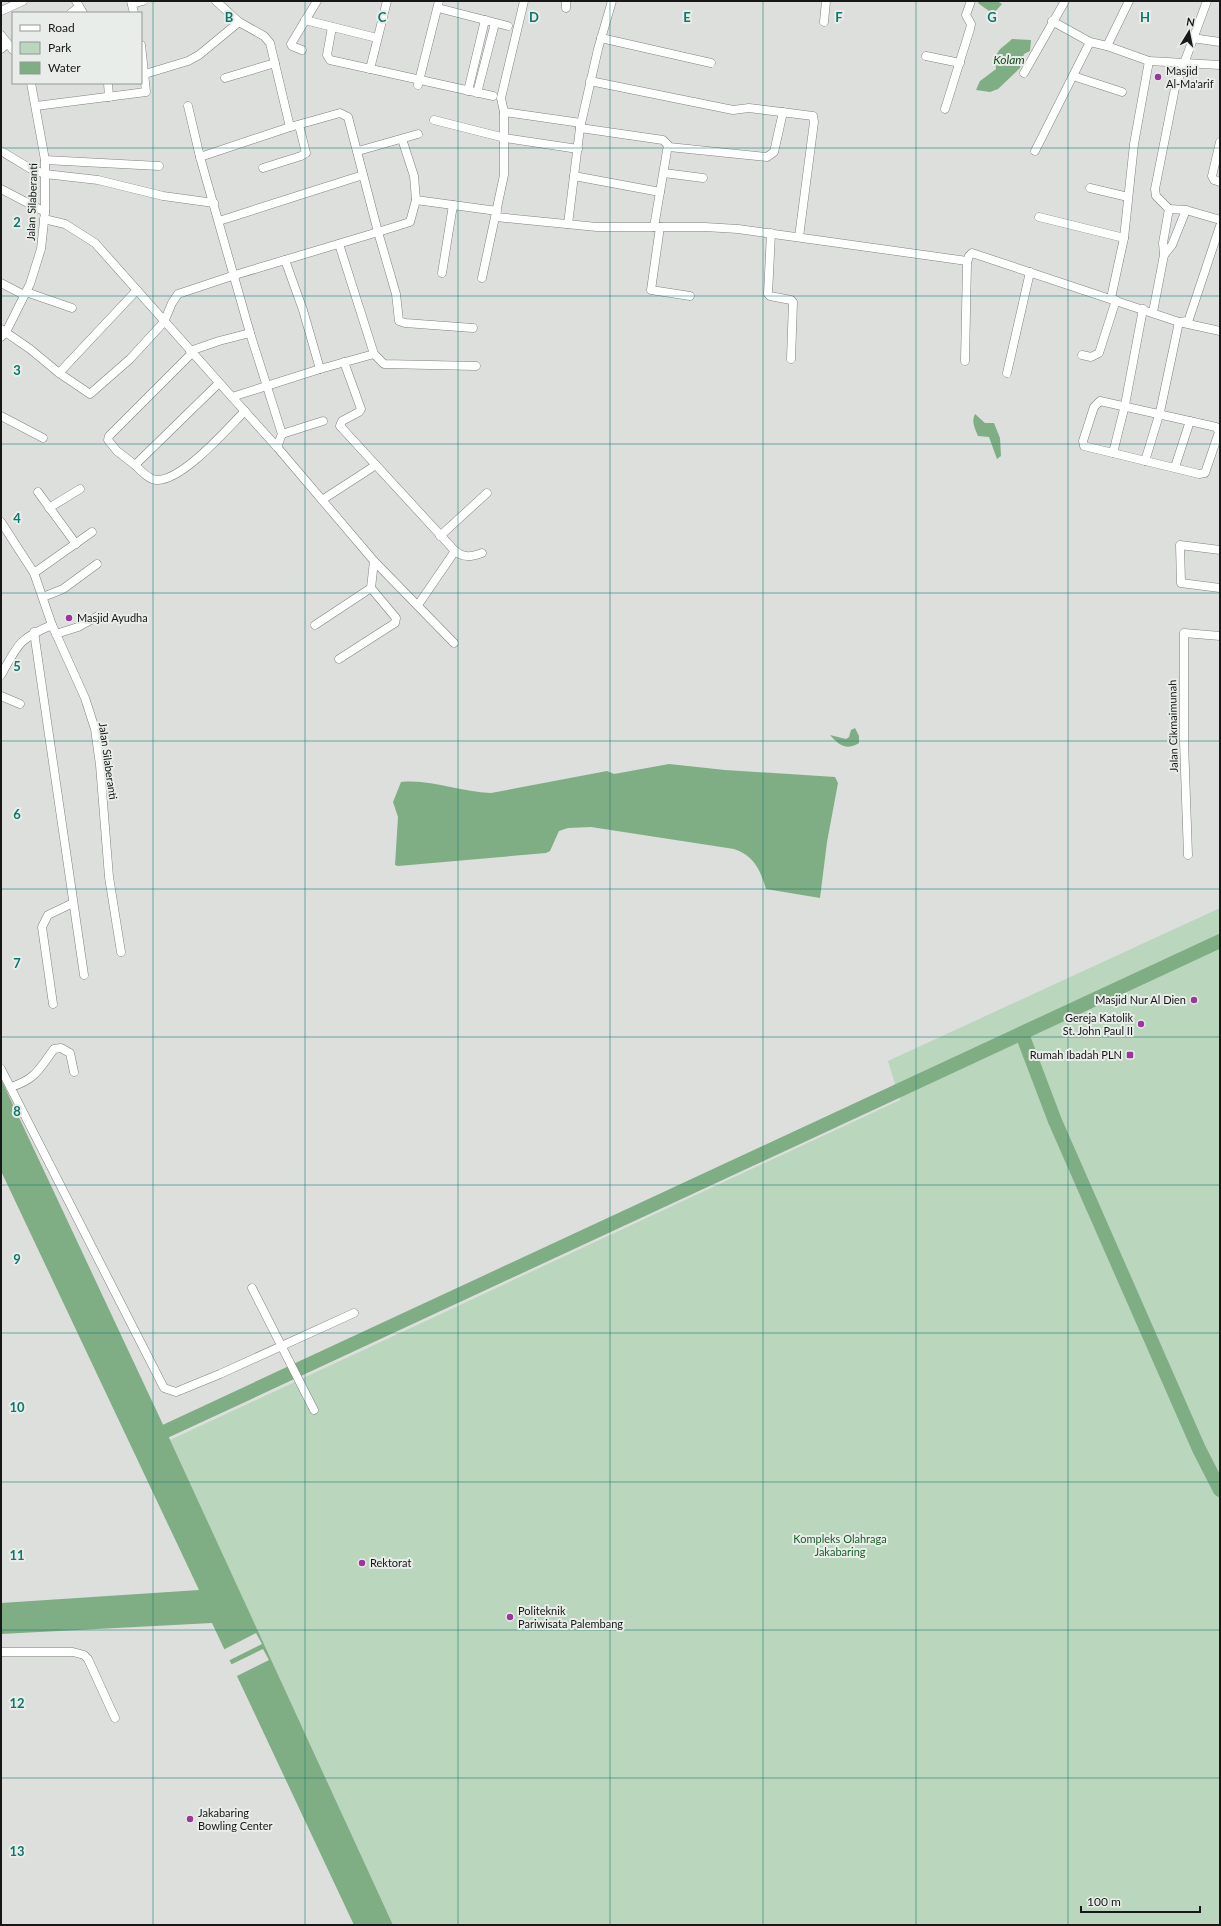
<svg xmlns="http://www.w3.org/2000/svg" width="1221" height="1926" font-family="Lato,sans-serif">
  <style>
    .green { fill: #bad6bc }
    .water { fill: #7fae84 }
    .pier { fill: #dcdfdc }
    .lines { fill: none; stroke-linecap: round; stroke-linejoin: round }
    .river { stroke: #7fae84; stroke-width: 14 }
    .minor-casing { stroke: #7f827f; stroke-width: 9 }
    .minor { stroke: #fff; stroke-width: 8 }
    .grid { fill: none; stroke: #0f766e; stroke-width: 1; stroke-opacity: 0.55 }
    .poi-dot { fill: #9b369b; stroke: #e9ede9; stroke-width: 1.5 }
    .labels { text-anchor: middle; stroke-width: 4; stroke-linejoin: round; paint-order: stroke }
    .poi-label { font-size: 11px; fill: #161716; stroke: #e9ede9; text-anchor: start }
    .street-label { font-size: 11px; fill: #161716; stroke: #e9ede9 }
    .park-label { font-size: 11px; fill: #175d28; stroke: #e9ede9 }
    .water-label { font-size: 12px; font-style: italic; fill: #154820; stroke: #e9ede9 }
    .grid-label { font-size: 13px; text-anchor: middle; font-weight: bold; fill: #0f766e; stroke: #e9ede9; stroke-width: 4; stroke-linejoin: round; paint-order: stroke }
  </style>
  <rect width="100%" height="100%" fill="#dcdfdc"/>
  <polygon class="green" points="1220,908 1220,1925 393,1925 170,1440 900,1100 888,1061"/>
  <g class="water">
    <polygon points="979,1 997,1 1002,4 993,14 978,3"/>
    <path d="M1012 39 1031 40 1030 51 1024 54 1020 68 998 89 990 92 976 90 980 81 996 69C994 50 1000 50 1012 39Z"/>
    <path d="M975 414 985 423H994L1000 438 1001 456 997 459 989 437 978 436C975 429 971 421 975 414Z"/>
    <path d="M855 728 859 736V743C846 751 839 745 830 735L846 739 849 737 851 730Z"/>
    <path d="M669 764 725 770 835 777 838 783 827 842 820 898 766 889C760 869 754 856 734 849L591 827 568 828 559 831 550 851 546 853 398 866 395 865 398 817 393 802 401 782C432 779 460 792 491 793L607 771 614 774Z"/>
    <polygon points="1,1079 166,1431 393,1925 354,1925 212,1623 1,1634 1,1603 199,1590 1,1171"/>
  </g>
  <g class="pier">
    <polygon points="256,1633 262,1644 228,1661 223,1650"/>
    <polygon points="263,1649 269,1660 235,1677 230,1665"/>
  </g>
  <g class="lines">
    <g class="river">
      <polyline points="1022,1034 1055,1121 1199,1449 1220,1490"/>
      <polyline points="166,1431 1220,941"/>
    </g>
    <g class="minor-casing">
      <g id="minor">
        <polyline points="76,1 83,13"/>
        <polyline points="131,1 134,13"/>
        <polyline points="216,1 239,22 264,36 270,43 290,127 200,157 250,333 282,434 277,447"/>
        <polyline points="566,1 566,8"/>
        <polyline points="132,4 143,1"/>
        <polyline points="438,8 508,26"/>
        <polyline points="1,11 23,1"/>
        <polyline points="71,13 79,7"/>
        <polyline points="305,20 377,38"/>
        <polyline points="1052,21 1090,42 1107,46 1149,61 1220,65"/>
        <polyline points="824,22 826,1"/>
        <polyline points="332,27 327,55 330,60 493,96"/>
        <polyline points="1,35 13,50"/>
        <polyline points="601,38 711,63"/>
        <polyline points="1192,38 1220,42"/>
        <polyline points="1107,46 1129,1"/>
        <polyline points="1,49 7,44"/>
        <polyline points="302,50 292,46 291,44 317,1"/>
        <polyline points="926,56 960,63"/>
        <polyline points="370,69 387,1"/>
        <polyline points="1024,73 1065,1"/>
        <polyline points="145,74 188,61 199,55 239,22"/>
        <polyline points="1073,76 1122,92"/>
        <polyline points="225,78 275,63"/>
        <polyline points="590,81 733,110 749,108 813,116 814,122 799,237"/>
        <polyline points="108,83 109,97"/>
        <polyline points="418,85 439,1"/>
        <polyline points="468,91 485,20"/>
        <polyline points="477,93 495,23"/>
        <polyline points="36,106 146,92 141,45"/>
        <polyline points="188,106 200,157"/>
        <polyline points="945,109 970,29 971,24 966,15 971,1"/>
        <polyline points="504,112 581,123"/>
        <polyline points="434,120 505,138 578,149"/>
        <polyline points="580,128 663,140 668,145 654,227"/>
        <polyline points="402,139 414,176 416,200 497,211"/>
        <polyline points="1220,142 1212,176 1214,180 1220,182"/>
        <polyline points="669,147 767,157 774,152 783,112"/>
        <polyline points="1,151 31,169 45,174 98,180 163,196 214,203"/>
        <polyline points="358,151 418,134"/>
        <polyline points="1035,151 1090,42"/>
        <polyline points="45,160 159,166"/>
        <polyline points="263,168 301,156 306,153 299,125"/>
        <polyline points="664,173 703,178"/>
        <polyline points="574,176 660,192"/>
        <polyline points="1090,188 1128,197"/>
        <polyline points="1,189 45,212"/>
        <polyline points="416,200 410,222 378,232 396,294 399,321 405,323 473,328"/>
        <polyline points="1169,209 1186,210 1220,220"/>
        <polyline points="496,217 597,227 705,227 738,229 967,261"/>
        <polyline points="1039,217 1124,238"/>
        <polyline points="44,219 65,224 95,243 232,397 320,369 303,310 285,260"/>
        <polyline points="219,221 363,175"/>
        <polyline points="568,224 580,128 598,49 612,1"/>
        <polyline points="660,227 651,290 690,296"/>
        <polyline points="771,233 768,294 770,296 791,300 793,302 791,359"/>
        <polyline points="1164,255 1172,245 1186,210"/>
        <polyline points="442,273 453,205"/>
        <polyline points="482,278 504,175 504,112 501,98 524,1"/>
        <polyline points="1,283 24,295"/>
        <polyline points="26,292 72,308"/>
        <polyline points="1111,298 1124,238 1134,144 1149,61"/>
        <polyline points="1153,312 1164,255 1163,243 1169,209 1156,196 1155,189 1175,88 1207,1"/>
        <polyline points="1,329 30,349 59,373 90,394 130,359 164,322 172,303 178,294 235,275 378,232 348,117 340,113 290,127"/>
        <polyline points="1,337 6,332 30,284 41,249 45,212 45,160 31,83"/>
        <polyline points="190,351 219,341 250,333"/>
        <polyline points="374,354 384,364 476,366"/>
        <polyline points="1082,355 1091,357 1099,353 1116,300"/>
        <polyline points="965,361 967,263 969,256 972,253 1179,322 1187,321 1189,319 1220,226"/>
        <path d="M344 362 361 409 359 412 342 421 340 426 455 551C464 558 471 557 482 553"/>
        <polyline points="320,369 374,354 339,244"/>
        <polyline points="59,373 137,290"/>
        <polyline points="1007,373 1030,272"/>
        <path d="M219 383 135 465C140 470 150 481 158 480 184 479 226 430 245 411"/>
        <polyline points="232,397 277,447 374,561 371,588 396,618 395,623 339,659"/>
        <polygon points="1100,401 1216,427 1219,432 1205,473 1199,474 1084,446 1083,441 1094,407"/>
        <polyline points="1,416 43,438"/>
        <polyline points="282,434 323,421"/>
        <polyline points="1113,453 1125,405 1143,309"/>
        <polyline points="1145,461 1160,412 1179,322 1220,331"/>
        <polyline points="135,465 117,451 108,440 109,436 192,353"/>
        <polyline points="1175,467 1190,421"/>
        <polyline points="38,492 76,544"/>
        <polyline points="322,500 376,465"/>
        <polyline points="49,508 80,489"/>
        <polyline points="1,522 34,573 52,625 85,698 95,729 100,765 109,877 121,952"/>
        <polyline points="440,536 487,493"/>
        <polyline points="1220,550 1180,545 1181,583 1220,588"/>
        <polyline points="374,561 454,643"/>
        <polyline points="34,573 92,532"/>
        <polyline points="43,597 63,589 97,564"/>
        <polyline points="418,605 455,551"/>
        <polyline points="315,625 371,588"/>
        <polyline points="34,632 84,975"/>
        <polyline points="56,634 78,627 98,616"/>
        <path d="M1 675C18 645 18 639 52 625"/>
        <polyline points="1,696 20,704"/>
        <polyline points="1188,855 1184,742 1184,633 1220,636"/>
        <polyline points="53,1004 42,927 48,915 73,903"/>
        <polyline points="1,1069 164,1388 176,1392 220,1374 354,1313"/>
        <path d="M11 1087C36 1079 39 1069 54 1049L61 1048 70 1053 74 1072"/>
        <polyline points="252,1288 314,1410"/>
        <polyline points="1,1652 73,1652 84,1655 88,1659 115,1718"/>
      </g>
    </g>
    <use href="#minor" class="minor"/>
  </g>
  <path class="grid" d="M153 1V1925M305 1V1925M458 1V1925M610 1V1925M763 1V1925M916 1V1925M1068 1V1925M1 148H1220M1 296H1220M1 444H1220M1 593H1220M1 741H1220M1 889H1220M1 1037H1220M1 1185H1220M1 1333H1220M1 1482H1220M1 1630H1220M1 1778H1220"/>
  <g class="poi-dot">
    <circle cx="1158" cy="77" r="4"/>
    <circle cx="69" cy="618" r="4"/>
    <circle cx="1194" cy="1000" r="4"/>
    <circle cx="1141" cy="1024" r="4"/>
    <rect x="1126" y="1051" width="8" height="8" rx="2"/>
    <circle cx="362" cy="1563" r="4"/>
    <circle cx="510" cy="1617" r="4"/>
    <circle cx="190" cy="1819" r="4"/>
  </g>
  <g class="labels">
    <g class="poi-label">
      <text x="1166" y="75">Masjid<tspan x="1166" dy="13">Al-Ma'arif</tspan></text>
      <text x="77" y="622">Masjid Ayudha</text>
      <text x="1186" y="1004" text-anchor="end">Masjid Nur Al Dien</text>
      <text x="1133" y="1022" text-anchor="end">Gereja Katolik<tspan x="1133" dy="13">St. John Paul II</tspan></text>
      <text x="1122" y="1059" text-anchor="end">Rumah Ibadah PLN</text>
      <text x="370" y="1567">Rektorat</text>
      <text x="518" y="1615">Politeknik<tspan x="518" dy="13">Pariwisata Palembang</tspan></text>
      <text x="198" y="1817">Jakabaring<tspan x="198" dy="13">Bowling Center</tspan></text>
    </g>
    <g class="street-label">
      <text transform="translate(32 202) rotate(-88)" y="4">Jalan Silaberanti</text>
      <text transform="translate(1173 726) rotate(-91)" y="4">Jalan Cikmaimunah</text>
      <text transform="translate(108 761) rotate(82)" y="4">Jalan Silaberanti</text>
    </g>
    <g class="park-label">
      <text x="840" y="1543">Kompleks Olahraga<tspan x="840" dy="13">Jakabaring</tspan></text>
    </g>
    <g class="water-label">
      <text x="1009" y="64">Kolam</text>
    </g>
  </g>
  <g class="grid-label">
    <text x="229" y="22">B</text>
    <text x="382" y="22">C</text>
    <text x="534" y="22">D</text>
    <text x="687" y="22">E</text>
    <text x="839" y="22">F</text>
    <text x="992" y="22">G</text>
    <text x="1145" y="22">H</text>
    <text x="17" y="227">2</text>
    <text x="17" y="375">3</text>
    <text x="17" y="523">4</text>
    <text x="17" y="671">5</text>
    <text x="17" y="819">6</text>
    <text x="17" y="968">7</text>
    <text x="17" y="1116">8</text>
    <text x="17" y="1264">9</text>
    <text x="17" y="1412">10</text>
    <text x="17" y="1560">11</text>
    <text x="17" y="1708">12</text>
    <text x="17" y="1856">13</text>
  </g>
  <rect width="1221" height="1926" fill="none" stroke="#161716" stroke-width="4"/>
  <rect x="12" y="12" width="130" height="72" fill="#e9ede9" stroke="#959795"/>
  <rect x="20" y="25" width="20" height="6" fill="#ffffff" stroke="#959795"/>
  <text x="48" y="32" font-size="12" fill="#161716">Road</text>
  <rect x="20" y="42" width="20" height="12" fill="#bad6bc" stroke="#959795"/>
  <text x="48" y="52" font-size="12" fill="#161716">Park</text>
  <rect x="20" y="62" width="20" height="12" fill="#7fae84" stroke="#959795"/>
  <text x="48" y="72" font-size="12" fill="#161716">Water</text>
  <g transform="translate(1189 32) rotate(10)" stroke="#e9ede9" stroke-width="3" paint-order="stroke">
  <path d="M0-3L7 15L0 10L-7 15Z" fill="#161716"/>
  <text y="-6" font-size="11" font-weight="bold" text-anchor="middle" fill="#161716">N</text>
  </g>
  <path d="M1081 1906v6h119v-6" fill="none" stroke="#161716" stroke-width="2"/>
  <text x="1087" y="1906" font-size="12" fill="#161716" stroke="#e9ede9" stroke-width="3" paint-order="stroke">100 m</text>
</svg>
